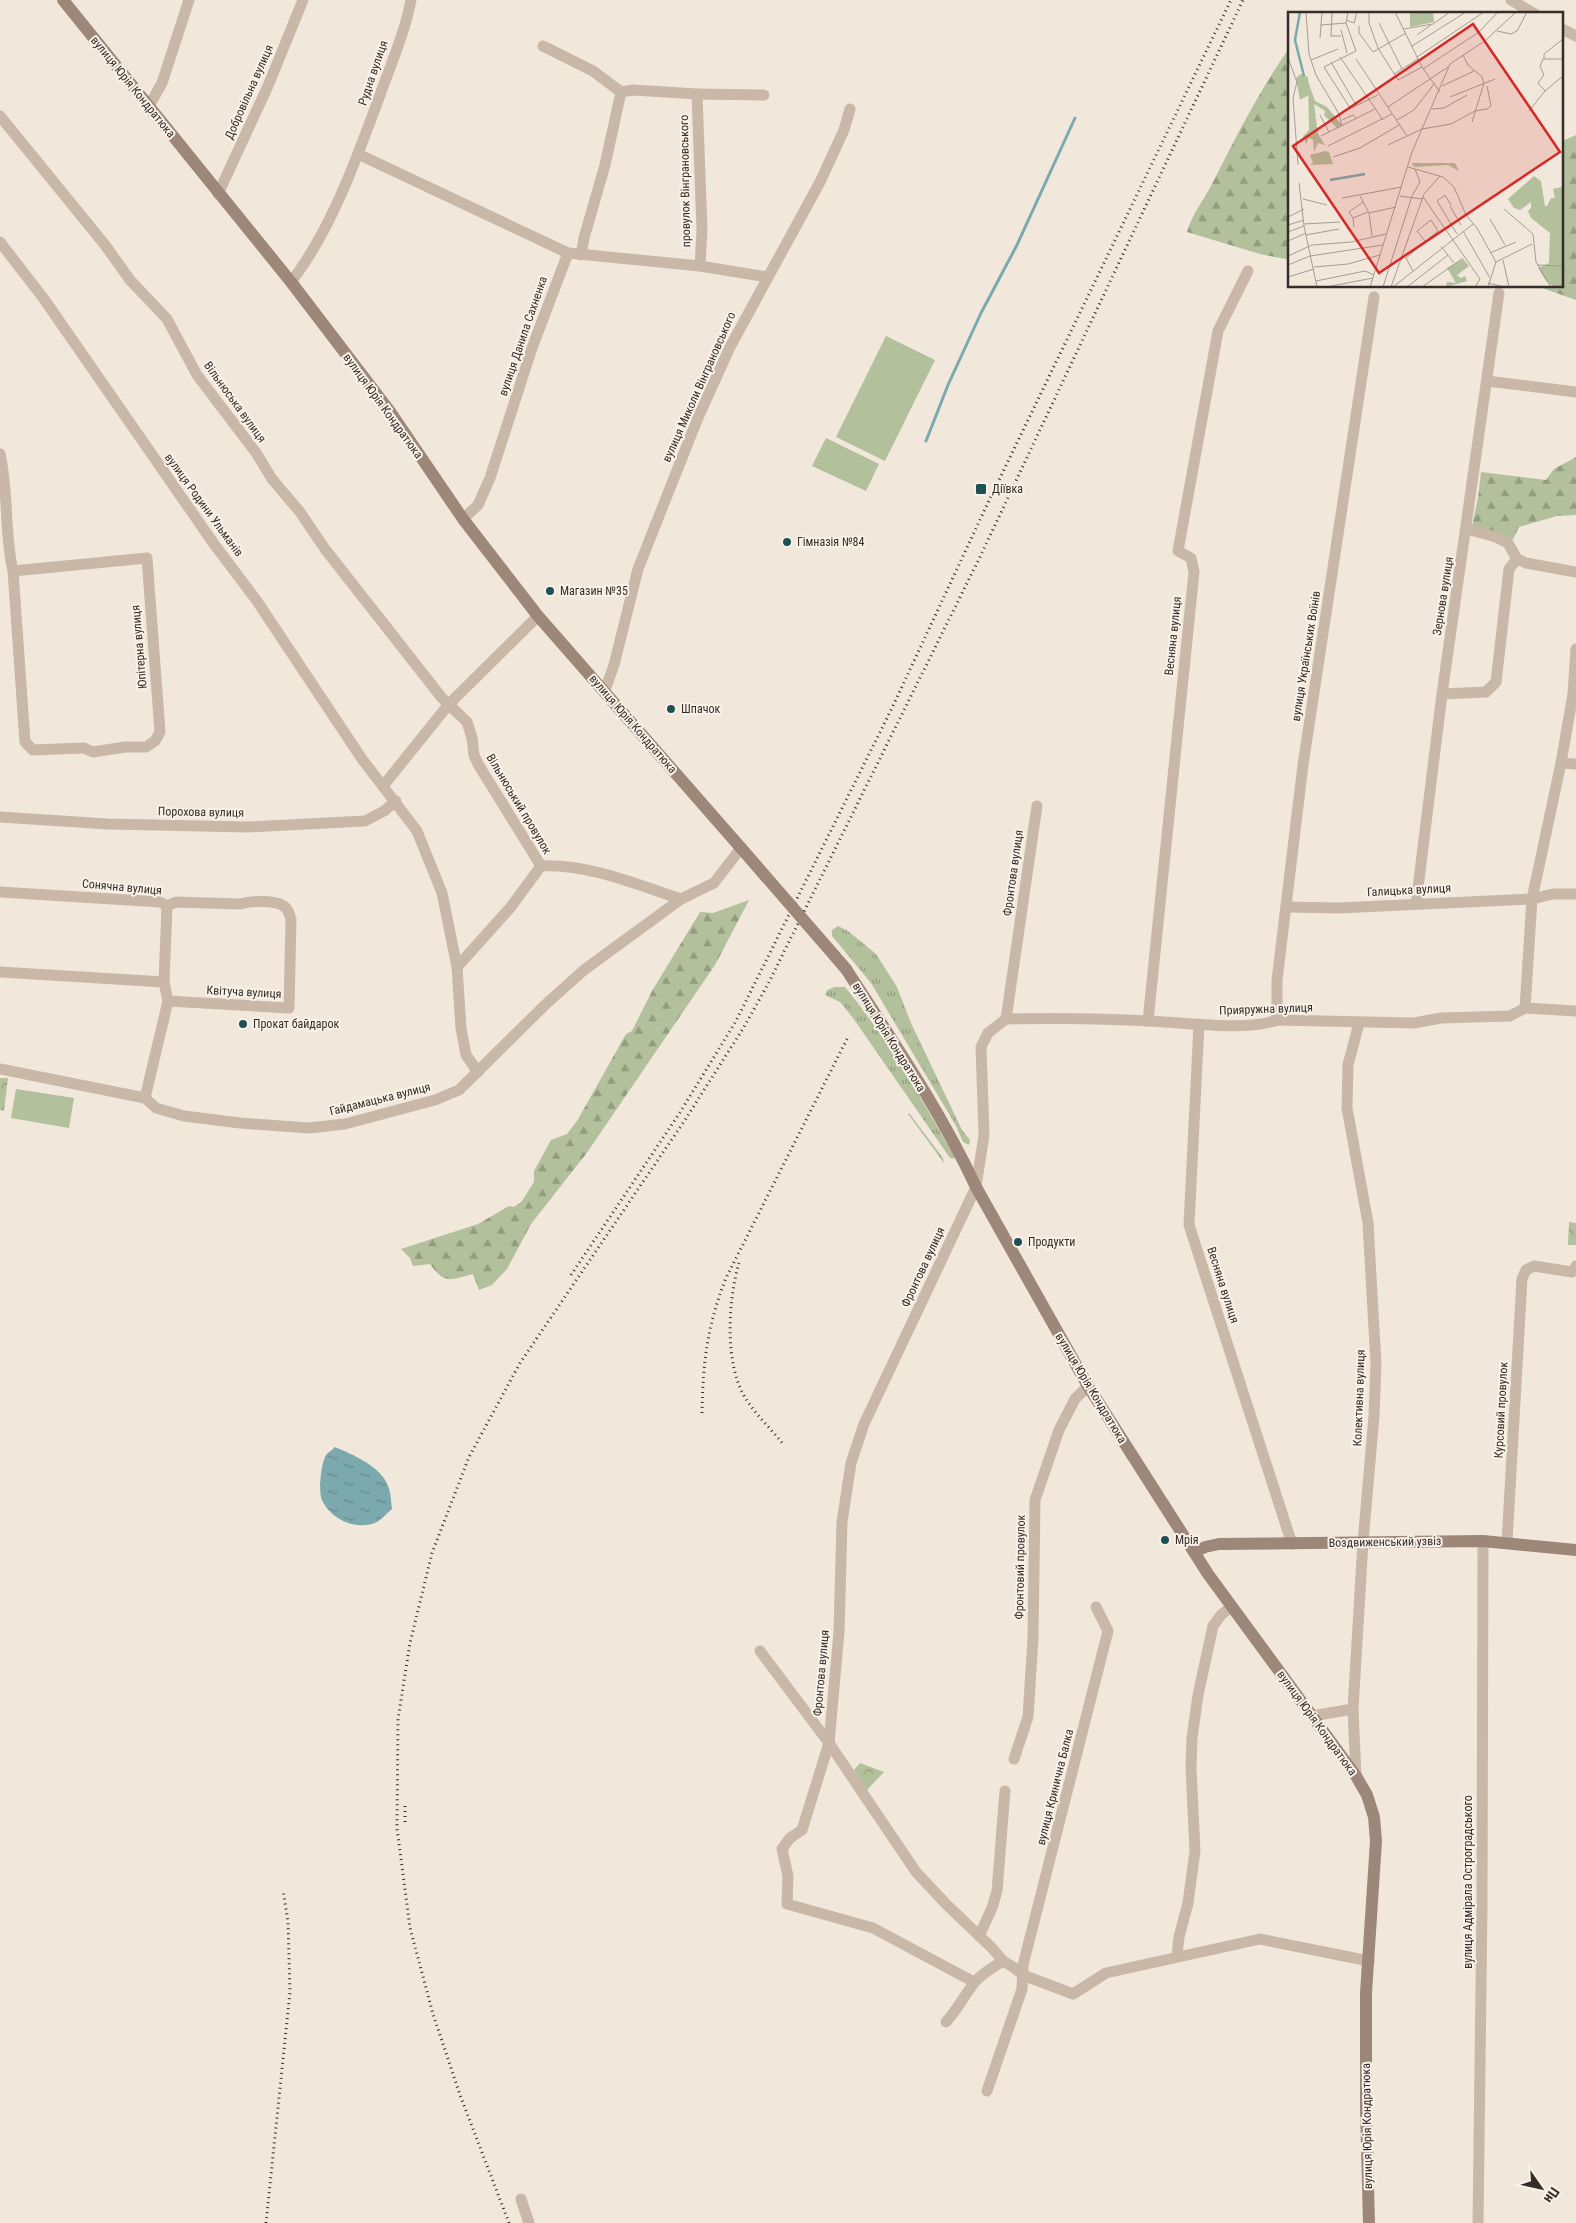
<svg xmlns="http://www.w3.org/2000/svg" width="1576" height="2223" font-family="'Roboto Condensed',sans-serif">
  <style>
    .grass { fill: url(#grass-tufts) }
    .forest { fill: url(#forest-firs) }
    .park { fill: url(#park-crowns) }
    .pitch { fill: #b2c09c }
    .water { fill: url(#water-ripples) }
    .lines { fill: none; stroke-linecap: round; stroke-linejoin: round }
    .stream { stroke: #7ba9ad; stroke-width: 3 }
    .street { stroke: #c9b8a8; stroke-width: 11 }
    .secondary { stroke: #9c8779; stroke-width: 12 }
    .rail { stroke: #362d28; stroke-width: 3; stroke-dasharray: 1 4; stroke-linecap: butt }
    .secondary-bridge { stroke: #9c8779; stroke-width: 12 }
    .poi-dot { fill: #1f5056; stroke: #f9f2e8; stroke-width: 2 }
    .labels { text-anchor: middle; stroke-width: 4; stroke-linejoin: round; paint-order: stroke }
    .street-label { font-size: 12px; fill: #362d28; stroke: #f9f2e8 }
    .poi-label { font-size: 12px; fill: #362d28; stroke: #f9f2e8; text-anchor: start }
    .inset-river { fill: none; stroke: #7ba9ad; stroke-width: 2.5 }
    .inset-road { fill: none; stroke: #a69d93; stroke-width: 1 }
    .view { fill: #d62828; fill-opacity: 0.15; stroke: #d62828; stroke-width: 2.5 }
    .inset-edge { fill: none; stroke: #362d28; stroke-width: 2.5 }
  </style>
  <defs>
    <pattern id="grass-tufts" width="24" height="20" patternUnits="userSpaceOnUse" patternTransform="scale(1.25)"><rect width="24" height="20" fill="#b2c09c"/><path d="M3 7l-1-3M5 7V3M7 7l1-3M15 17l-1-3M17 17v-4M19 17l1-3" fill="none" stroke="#929c7f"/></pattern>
    <pattern id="forest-firs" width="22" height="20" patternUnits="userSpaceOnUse" patternTransform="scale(1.25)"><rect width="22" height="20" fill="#b2c09c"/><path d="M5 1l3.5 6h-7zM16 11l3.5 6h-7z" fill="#929c7f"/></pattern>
    <pattern id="park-crowns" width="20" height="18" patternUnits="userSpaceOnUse" patternTransform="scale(1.25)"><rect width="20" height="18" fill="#b2c09c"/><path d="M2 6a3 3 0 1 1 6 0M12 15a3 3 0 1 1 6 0" fill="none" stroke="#929c7f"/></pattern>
    <pattern id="water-ripples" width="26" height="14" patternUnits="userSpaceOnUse" patternTransform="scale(1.25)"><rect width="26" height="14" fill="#7ba9ad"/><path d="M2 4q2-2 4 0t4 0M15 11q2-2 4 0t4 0" fill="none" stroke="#668a8d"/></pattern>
  </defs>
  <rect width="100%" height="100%" fill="#f1e8db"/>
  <g class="grass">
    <polygon points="838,926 848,931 876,954 897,987 911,1023 962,1130 970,1140 969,1145 963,1142 955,1124 871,983 832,936 832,930"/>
    <path d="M835 987H845C888 1039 921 1099 955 1157L953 1159 950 1158 853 1018 840 1002 825 995 827 990Z"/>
    <polygon points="909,1113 943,1158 944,1163 908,1114"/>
  </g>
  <g class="forest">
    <path d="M1290 47V260L1260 254 1187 232C1192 214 1204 200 1212 184 1236 137 1259 91 1290 47Z"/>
    <polygon points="1576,135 1576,300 1537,286 1562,286 1562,139 1565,140"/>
    <polygon points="1576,457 1576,515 1557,516 1519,527 1512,541 1472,526 1478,498 1481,472 1546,480 1554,469"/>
    <path d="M749 900 715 965 586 1154 531 1224 507 1269 492 1285 479 1290 473 1274C450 1280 445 1285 430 1264L413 1266 410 1258 401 1249 478 1224 509 1206 514 1207 522 1201 534 1182V1171L551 1140 567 1134 577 1121 626 1034 632 1031 652 991 700 912 713 913Z"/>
  </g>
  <g class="park">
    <polygon points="0,1078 8,1078 4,1111 0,1110"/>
    <polygon points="1569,1222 1576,1223 1576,1245 1568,1245"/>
    <polygon points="860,1763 884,1772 867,1790 854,1770"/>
  </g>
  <g class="pitch">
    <polygon points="886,336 935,360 885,461 836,437"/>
    <polygon points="826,438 879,464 866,491 812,466"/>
    <polygon points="16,1089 74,1098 69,1128 11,1118"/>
  </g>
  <path class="water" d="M335 1447C352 1454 382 1467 388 1486 391 1492 391 1502 392 1509 387 1513 382 1519 377 1522 357 1531 331 1520 322 1500 318 1492 321 1463 326 1455 328 1452 333 1450 335 1447Z"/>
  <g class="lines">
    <polyline class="stream" points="926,441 948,385 981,313 1017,245 1075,118"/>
    <g class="street">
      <polyline points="1511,0 1535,14"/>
      <polyline points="1562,29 1576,36"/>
      <polyline points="543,46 593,71 621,92 605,165 584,238 581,255"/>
      <polyline points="621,92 633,90 697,94 702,230 700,266"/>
      <polyline points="697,94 764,95"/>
      <polyline points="149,106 162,83 189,0"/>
      <path d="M0 116 105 245 130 280 167 319 197 375 257 454 272 479 300 512 325 549 442 698 467 722 472 738 474 755 478 764 541 866C586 863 638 885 681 899"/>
      <polyline points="358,154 568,253 700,266 767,277"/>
      <polyline points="218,194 268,86 303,0"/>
      <polyline points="0,242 44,299 214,544 257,601 362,759 417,831 442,893 457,967 461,1028 466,1055 478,1072"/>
      <path d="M291 282C332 229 357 157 380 95 391 64 405 32 411 0"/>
      <polyline points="1487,381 1576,392"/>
      <path d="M0 454C9 493 4 533 13 571L25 742 33 750 84 748 93 752 125 747H146L155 741 160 732 147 558 13 571"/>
      <polyline points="463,519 478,505 490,478 532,348 568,253"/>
      <polyline points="1467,529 1496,537 1508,543 1517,559 1526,563 1576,572"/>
      <polyline points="605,690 614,665 638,569 697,420 730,347 820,182 844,130 850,109"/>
      <polyline points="1442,694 1486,692 1496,682 1509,569 1517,559"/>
      <polyline points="1561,763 1576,764"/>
      <polyline points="383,786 449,704 538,616"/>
      <polyline points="0,817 108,824 247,827 365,821 384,811 396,801"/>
      <path d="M0 892 160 902 167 906 176 902 240 904C250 901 278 899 286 908 288 910 290 916 291 919L289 1008 168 1001"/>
      <polyline points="1416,904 1442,694 1499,293"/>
      <polyline points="1286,907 1339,908 1532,899 1553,894 1576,894"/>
      <polyline points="457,967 510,908 541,866"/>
      <polyline points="0,972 164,982"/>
      <polyline points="1525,1008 1532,899 1561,763 1573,694 1576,649"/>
      <polyline points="1525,1008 1576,1011"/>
      <path d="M1006 1019C1053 1018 1101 1018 1148 1021 1183 1022 1246 1032 1277 1020L1414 1023 1441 1018 1510 1016 1525 1008"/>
      <polyline points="1277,1020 1277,980 1303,765 1374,297"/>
      <polyline points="1148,1021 1194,572 1191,558 1178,551 1218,331 1248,271"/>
      <polyline points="1199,1024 1189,1225 1292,1544"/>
      <polyline points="0,1069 145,1098 156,1108 184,1116 240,1123 309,1128 345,1124 435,1100 459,1090 546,1004 584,970 681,899 714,883 741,848"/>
      <polyline points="145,1098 168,1001 164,982 167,906"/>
      <polyline points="1507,1542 1522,1279 1526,1270 1534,1266 1572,1272 1576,1266"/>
      <polyline points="760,1651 829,1743 916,1872 947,1905 992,1948 1003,1961 1013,1967 1023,1975 1073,1994 1106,1973 1260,1939 1369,1961"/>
      <polyline points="1312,1716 1353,1709"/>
      <polyline points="1014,1759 1028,1717 1033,1638 1035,1500 1059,1430 1075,1399 1088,1386"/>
      <polyline points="1356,1776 1353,1709 1363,1542 1374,1416 1376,1364 1368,1223 1347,1108 1348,1065 1359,1023"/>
      <polyline points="979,1936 992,1908 997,1891 1005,1791"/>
      <polyline points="1177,1956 1179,1937 1188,1903 1195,1851 1191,1768 1192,1738 1198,1695 1213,1626 1221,1615 1231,1607"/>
      <polyline points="974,1982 873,1928 787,1904 788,1876 782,1849 790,1838 802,1830 829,1743 839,1632 842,1522 851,1463 864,1424 976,1187 984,1135 981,1047 988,1033 1006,1019 1037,806"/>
      <path d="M946 2022C957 2010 964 1996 974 1983 981 1974 993 1967 1003 1961"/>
      <polyline points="987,2091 1022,1989 1023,1965 1108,1631 1096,1607"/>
      <polyline points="521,2199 529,2223"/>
      <polyline points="1478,2223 1482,1907 1483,1541"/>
    </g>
    <g class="secondary">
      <polyline points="63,0 291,282 391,413 463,519 538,616 741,848"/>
      <path d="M846 969C892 1040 940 1110 976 1187L1088 1386 1208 1574 1356 1776 1367 1795 1374 1817 1376 1841 1366 1993V2108L1369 2223"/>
      <polyline points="1195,1552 1205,1547 1219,1544 1483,1541 1576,1550"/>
    </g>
    <g class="rail">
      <path d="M739 1263C728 1300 724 1365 746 1399 756 1415 771 1429 783 1444"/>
      <polyline points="571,1275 679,1114 736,1021 892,708 985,509 1231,0"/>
      <path d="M702 1413C703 1362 707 1326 726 1278L848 1037"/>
      <polyline points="405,1806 405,1826"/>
      <polyline points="266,2223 290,1992 288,1922 283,1890"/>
      <polyline points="509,2223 460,2095 433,2014 410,1928 397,1828 398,1719 410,1643 432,1553 469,1457 520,1363 685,1120 744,1027 768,984 979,559 1243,0"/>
    </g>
    <polyline class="secondary-bridge" points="741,848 846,969"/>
  </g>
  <g class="poi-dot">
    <rect x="975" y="483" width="12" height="12" rx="2.5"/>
    <circle cx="787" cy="542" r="5"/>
    <circle cx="550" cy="591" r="5"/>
    <circle cx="671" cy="709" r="5"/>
    <circle cx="243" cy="1024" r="5"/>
    <circle cx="1018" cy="1242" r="5"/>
    <circle cx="1165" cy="1540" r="5"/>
  </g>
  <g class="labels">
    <g class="street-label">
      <text transform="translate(373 73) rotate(-71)" y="4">Рудна вулиця</text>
      <text transform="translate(133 87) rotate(51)" y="4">вулиця Юрія Кондратюка</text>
      <text transform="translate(249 92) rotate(-66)" y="4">Добровільна вулиця</text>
      <text transform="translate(685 181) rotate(-91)" y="4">провулок Вінграновського</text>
      <text transform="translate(523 336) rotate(-71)" y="4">вулиця Данила Сахненка</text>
      <text transform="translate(699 387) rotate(-66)" y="4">вулиця Миколи Вінграновського</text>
      <text transform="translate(235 402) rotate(54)" y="4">Вільнюська вулиця</text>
      <text transform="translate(383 406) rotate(54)" y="4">вулиця Юрія Кондратюка</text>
      <text transform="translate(204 505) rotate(54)" y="4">вулиця Родини Ульманів</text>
      <text transform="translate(1443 596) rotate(-81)" y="4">Зернова вулиця</text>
      <text transform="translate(1173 636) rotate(-84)" y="4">Весняна вулиця</text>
      <text transform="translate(139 647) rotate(-95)" y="4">Юпітерна вулиця</text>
      <text transform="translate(1306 656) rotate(-81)" y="4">вулиця Українських Воїнів</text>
      <text transform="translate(633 724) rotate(49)" y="4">вулиця Юрія Кондратюка</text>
      <text transform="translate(519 804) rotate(59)" y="4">Вільнюський провулок</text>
      <text transform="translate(201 812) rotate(1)" y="4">Порохова вулиця</text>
      <text transform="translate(1013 873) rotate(-82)" y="4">Фронтова вулиця</text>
      <text transform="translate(122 887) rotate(5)" y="4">Сонячна вулиця</text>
      <text transform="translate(1409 890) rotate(-3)" y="4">Галицька вулиця</text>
      <text transform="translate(244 992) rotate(3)" y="4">Квітуча вулиця</text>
      <text transform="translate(1266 1009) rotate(-2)" y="4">Прияружна вулиця</text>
      <text transform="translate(889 1037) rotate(58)" y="4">вулиця Юрія Кондратюка</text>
      <text transform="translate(380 1099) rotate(-14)" y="4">Гайдамацька вулиця</text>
      <text transform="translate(923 1267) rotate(-65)" y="4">Фронтова вулиця</text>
      <text transform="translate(1223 1285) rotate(72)" y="4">Весняна вулиця</text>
      <text transform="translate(1091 1388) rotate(59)" y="4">вулиця Юрія Кондратюка</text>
      <text transform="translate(1359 1398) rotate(-88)" y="4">Колективна вулиця</text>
      <text transform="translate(1501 1410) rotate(-87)" y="4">Курсовий провулок</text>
      <text transform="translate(1385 1542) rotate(-1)" y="4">Воздвиженський узвіз</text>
      <text transform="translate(1020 1567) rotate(-89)" y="4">Фронтовий провулок</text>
      <text transform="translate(821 1673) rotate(-85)" y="4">Фронтова вулиця</text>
      <text transform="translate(1317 1723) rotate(54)" y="4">вулиця Юрія Кондратюка</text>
      <text transform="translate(1055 1787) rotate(-76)" y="4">вулиця Кринична Балка</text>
      <text transform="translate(1468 1882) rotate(-90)" y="4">вулиця Адмірала Остроградського</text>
      <text transform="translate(1367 2126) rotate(-91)" y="4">вулиця Юрія Кондратюка</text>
    </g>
    <g class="poi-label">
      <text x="992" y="493">Діївка</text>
      <text x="797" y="546">Гімназія №84</text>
      <text x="560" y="595">Магазин №35</text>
      <text x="681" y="713">Шпачок</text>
      <text x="253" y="1028">Прокат байдарок</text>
      <text x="1028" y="1246">Продукти</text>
      <text x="1175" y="1544">Мрія</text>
    </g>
  </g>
  <g transform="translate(1288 12)">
    <rect width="275" height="275" fill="#f1e8db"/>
    <path d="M13 62 20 65 21 83 12 88 8 66Z" fill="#b2c09c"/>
    <path d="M20 69 27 89 39 95 54 113 49 116 36 103 37 99 26 92 30 122 37 133 30 131 26 140 25 128 21 126 18 132 15 124 21 118ZM37 139 41 140 45 152 22 153 25 151 22 143ZM123 151H167L171 159 160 153 127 155ZM246 164 253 169 257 194H275V275H266L258 269 250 256 261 251 262 221 243 206 240 199 243 196V190L232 198 226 196 220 187Z" fill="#b2c09c"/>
    <path d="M122 0H145L146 10 122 15ZM175 247 181 254 169 263 173 266 177 264 179 269 158 275 159 270 168 271 159 256Z" fill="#b2c09c"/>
    <path d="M275 171V194H259L263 186H267L265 177 274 175Z" fill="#b2c09c"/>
    <path class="inset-river" d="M12 0 7 28 16 64M42 168 77 162"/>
    <path class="inset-road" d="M18 0 21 42 28 63 51 102 54 114M44 0 43 24H53M60 0 58 11 68 39 36 55 62 96M81 0V11L90 36 110 68 134 55M107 0 134 55 152 80M58 8 66 11 69 0M91 11 114 57M33 13 58 11M71 14V21L85 40 118 21M116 17 145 12 162 0M53 18 59 41M209 19 223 22 229 19 239 0M129 23 143 13M32 26 34 0M124 34 178 0M175 43 180 53 194 65 196 71 184 110M52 45 95 108M129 45 196 0M0 46 9 70 5 86 10 153M68 47 119 124M256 47V42L275 27M23 48 50 37M43 50 68 93M135 57 191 20 210 0M106 62 130 47M154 74 186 59M257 79 250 71 256 63 252 54 255 47H275M162 85 207 67M100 95 160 55M144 97 156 96 179 83M241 99 257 79 275 64M51 102 90 83M32 103 41 120M54 108 65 103 69 107M109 108 126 98 146 72M33 124 87 97M100 133 134 117 163 112 187 99 199 97 203 94 199 74M40 134 104 102M45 145 72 136 111 113M120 155 155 165 166 175 178 203 189 216 208 250 200 275M11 171 16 214 29 275M72 184 81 201 84 224M112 184 134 187M135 185 192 267 187 275M54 186 114 175M15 187 39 193M163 193 157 183 149 189 169 222M162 194 173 213M216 197 245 222 248 250 263 275M81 201 108 195M0 205 16 197M65 206 61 200 75 190M202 207 217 233M16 212 52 210M0 213 16 208M66 215 65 206 80 200M175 219 202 266M0 220 16 214M18 223 51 217M0 229 18 221M153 234 166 251M202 241 228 230M0 244 24 233 63 230 98 222M215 248 221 275M208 250 244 232M0 253 22 244 95 233M249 253 275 254M26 255 60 252 92 243M125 259 118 246 150 219 143 208 129 219 137 229M0 265 26 257M28 269 77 259 86 263M200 271 217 275M38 275 85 266M82 275 124 140 162 52 198 28 228 0M95 275 124 184 132 170 127 157M103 275 136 182 152 164M105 275 185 212M119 275 160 243M134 275 175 246"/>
    <path class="view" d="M185 12 272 140 91 261 5 134Z"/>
    <rect width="275" height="275" class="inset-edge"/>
  </g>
  <g transform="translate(1541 2188) rotate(124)" stroke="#f9f2e8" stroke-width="4" paint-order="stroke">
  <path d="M0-4L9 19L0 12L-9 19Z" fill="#362d28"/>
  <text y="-8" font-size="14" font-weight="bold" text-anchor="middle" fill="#362d28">Пн</text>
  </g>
</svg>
